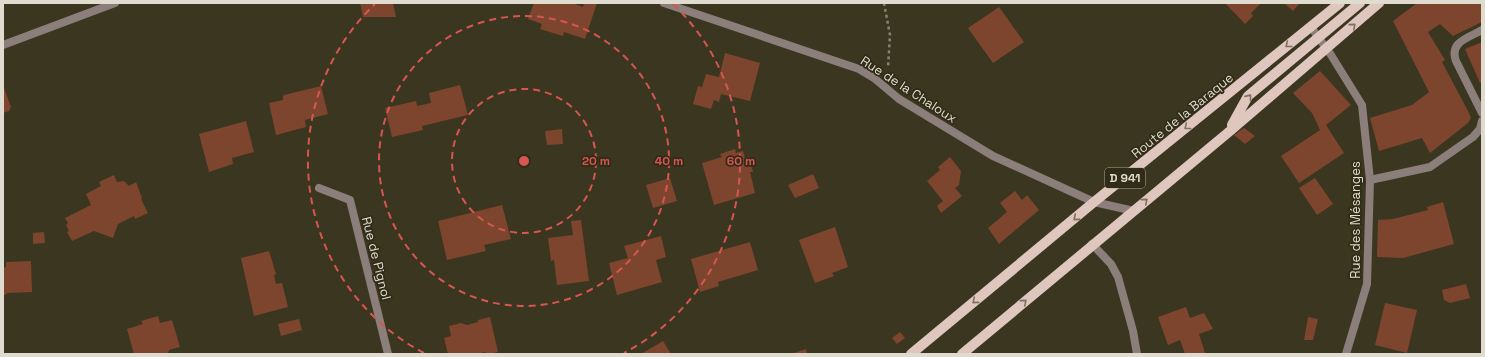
<svg xmlns="http://www.w3.org/2000/svg" width="1485" height="357" font-family="'Space Grotesk',sans-serif">
  <style>
    .building { fill: #7d452d }
    .lines { fill: none; stroke-linecap: round; stroke-linejoin: round }
    .path { stroke: #878371; stroke-width: 2.5; stroke-dasharray: 3 3; stroke-linecap: butt }
    .street { stroke: #8b7e7b; stroke-width: 8 }
    .primary { stroke: #dfc6be; stroke-width: 10 }
    .oneway { stroke: #7f7162 }
    .ring { fill: none; stroke: #d85552; stroke-width: 2; stroke-dasharray: 7 5 }
    .labels { text-anchor: middle; stroke-width: 3.5; stroke-linejoin: round; paint-order: stroke }
    .shield { fill: #312c17; stroke: #aba798; stroke-width: 1 }
    .shield-label { font-size: 12px; font-weight: bold; fill: #dfdccf }
    .street-label { font-size: 13px; fill: #dfdccf; stroke: #312c17 }
    .centre { fill: #d85552; stroke: #312c17; stroke-width: 2 }
    .ring-label { font-size: 12px; text-anchor: middle; font-weight: bold; fill: #d85552; stroke: #312c17; stroke-width: 3.5; stroke-linejoin: round; paint-order: stroke }
  </style>
  <rect width="100%" height="100%" fill="#3b3620"/>
  <g class="building">
    <polygon points="360,3 393,3 396,17 363,17"/>
    <polygon points="534,3 575,3 575,4 583,7 584,3 597,3 585,39 564,32 563,36 540,29 542,24 528,19"/>
    <polygon points="1225,3 1261,3 1251,13 1253,16 1245,24"/>
    <polygon points="1284,3 1300,3 1293,11"/>
    <polygon points="1417,3 1482,3 1482,22 1453,36 1440,24 1428,32 1445,60 1442,62 1468,111 1471,118 1468,123 1430,153 1422,138 1379,151 1370,118 1412,105 1429,92 1393,21"/>
    <polygon points="999,7 1024,42 993,63 968,28"/>
    <polygon points="1482,42 1482,82 1480,83 1465,49"/>
    <polygon points="725,53 760,63 750,101 721,94 719,102 714,100 711,109 693,104 698,86 702,87 706,74 719,77"/>
    <polygon points="1320,71 1351,105 1326,125 1344,153 1299,183 1281,156 1320,130 1312,113 1293,93"/>
    <polygon points="3,85 11,107 9,111 3,113"/>
    <polygon points="460,85 468,115 422,126 423,130 392,137 385,108 416,101 417,106 431,103 429,93"/>
    <polygon points="321,86 328,114 305,120 306,127 276,135 269,103 283,100 283,96 284,95"/>
    <polygon points="246,121 254,152 232,158 233,164 209,172 199,134"/>
    <polygon points="1244,128 1255,136 1245,144 1234,135"/>
    <polygon points="562,129 563,144 547,145 545,131"/>
    <polygon points="735,149 736,153 743,151 745,158 749,157 753,172 750,172 755,193 714,205 702,163 722,157 720,154"/>
    <polygon points="950,157 961,171 959,185 955,188 962,196 941,213 937,206 943,201 927,181 940,170 938,167"/>
    <polygon points="813,174 819,188 795,198 788,185"/>
    <polygon points="114,175 117,182 124,181 129,186 136,182 142,198 141,199 148,213 135,219 134,216 118,224 113,238 94,231 72,241 67,232 69,231 66,225 68,223 65,218 91,205 86,194 101,186 99,182"/>
    <polygon points="670,178 677,201 653,208 646,185"/>
    <polygon points="1315,178 1333,204 1317,215 1299,188"/>
    <polygon points="1015,191 1022,200 1027,195 1039,210 999,244 988,228 1007,212 1000,203"/>
    <polygon points="1443,202 1454,244 1403,258 1377,257 1378,220 1393,219 1428,210 1427,207"/>
    <polygon points="502,205 511,239 484,245 486,251 447,260 438,221"/>
    <polygon points="581,220 589,281 557,285 554,260 551,261 548,238 573,235 571,221"/>
    <polygon points="835,227 848,267 832,273 834,276 815,283 799,240"/>
    <polygon points="44,232 45,243 33,244 33,233"/>
    <polygon points="661,236 666,257 656,260 662,282 617,295 609,263 628,258 624,246"/>
    <polygon points="750,242 758,270 718,282 719,286 700,292 691,259"/>
    <polygon points="269,251 276,274 274,275 276,284 282,283 288,307 254,316 241,258"/>
    <polygon points="31,261 32,292 8,293 3,296 3,268 6,267 6,262"/>
    <polygon points="1466,284 1470,298 1450,303 1444,300 1442,290"/>
    <polygon points="1385,303 1417,310 1407,353 1375,345"/>
    <polygon points="1186,307 1190,318 1204,313 1213,329 1199,334 1205,353 1185,354 1180,340 1168,345 1158,317"/>
    <polygon points="158,316 160,323 172,320 180,347 169,350 168,354 134,354 127,329 143,324 141,321"/>
    <polygon points="490,317 498,352 489,354 486,354 485,352 477,354 448,354 444,338 451,336 449,326 461,323 467,325 478,322 478,320"/>
    <polygon points="1308,317 1318,319 1313,340 1304,340"/>
    <polygon points="299,319 302,330 281,336 278,324"/>
    <polygon points="900,332 905,338 897,344 892,338"/>
    <polygon points="663,341 671,354 641,354"/>
    <polygon points="806,349 807,354 791,354"/>
  </g>
  <g class="lines">
    <polyline class="path" points="884,3 890,35 888,68"/>
    <g class="street">
      <polyline points="664,3 859,69 874,78 899,99 993,156 1094,202 1134,211"/>
      <polyline points="1311,27 1331,55 1362,105 1370,180 1367,284 1346,354"/>
      <path d="M1482 30C1468 38 1449 42 1456 61L1482 113"/>
      <polyline points="3,45 115,3"/>
      <polyline points="1370,180 1430,167 1473,137 1480,129 1482,121"/>
      <polyline points="319,188 350,200 388,354"/>
      <polyline points="1092,244 1111,264 1118,277 1133,331 1137,354"/>
    </g>
    <g class="primary">
      <polyline points="1232,125 1248,96 1360,3"/>
      <polyline points="911,354 1094,202 1340,3"/>
      <polyline points="962,354 1230,131 1379,3"/>
    </g>
  </g>
  <defs><path id="oneway-chevron" d="M-2-3.5L2.5 0L-2 3.5" fill="none" stroke-width="1.6" stroke-linecap="round" stroke-linejoin="round"/></defs>
  <g class="oneway">
    <use href="#oneway-chevron" transform="translate(1353 26) rotate(-41)"/>
    <use href="#oneway-chevron" transform="translate(1288 45) rotate(141)"/>
    <use href="#oneway-chevron" transform="translate(1249 97) rotate(-51)"/>
    <use href="#oneway-chevron" transform="translate(1187 127) rotate(141)"/>
    <use href="#oneway-chevron" transform="translate(1145 201) rotate(-40)"/>
    <use href="#oneway-chevron" transform="translate(1076 218) rotate(140)"/>
    <use href="#oneway-chevron" transform="translate(975 301) rotate(140)"/>
    <use href="#oneway-chevron" transform="translate(1024 302) rotate(-40)"/>
  </g>
  <g class="ring">
    <circle cx="524" cy="161" r="72"/>
    <circle cx="524" cy="161" r="145"/>
    <path d="M424 353A217 217 0 0 1 375 4M673 4A217 217 0 0 1 624 353"/>
  </g>
  <g class="labels">
    <rect class="shield" x="1105" y="168" width="40" height="20" rx="3"/>
    <g class="shield-label">
      <text x="1125" y="182">D 941</text>
    </g>
    <g class="street-label">
      <text transform="translate(909 89) rotate(33)" y="5">Rue de la Chaloux</text>
      <text transform="translate(1182 115) rotate(-39)" y="5">Route de la Baraque</text>
      <text transform="translate(1355 220) rotate(-90)" y="5">Rue des Mésanges</text>
      <text transform="translate(377 258) rotate(76)" y="5">Rue de Pignol</text>
    </g>
  </g>
  <circle cx="524" cy="161" r="6" class="centre"/>
  <g class="ring-label">
    <text x="596" y="165">20 m</text>
    <text x="669" y="165">40 m</text>
    <text x="741" y="165">60 m</text>
  </g>
  <rect width="1485" height="357" fill="none" stroke="#dfdccf" stroke-width="8"/>
</svg>
